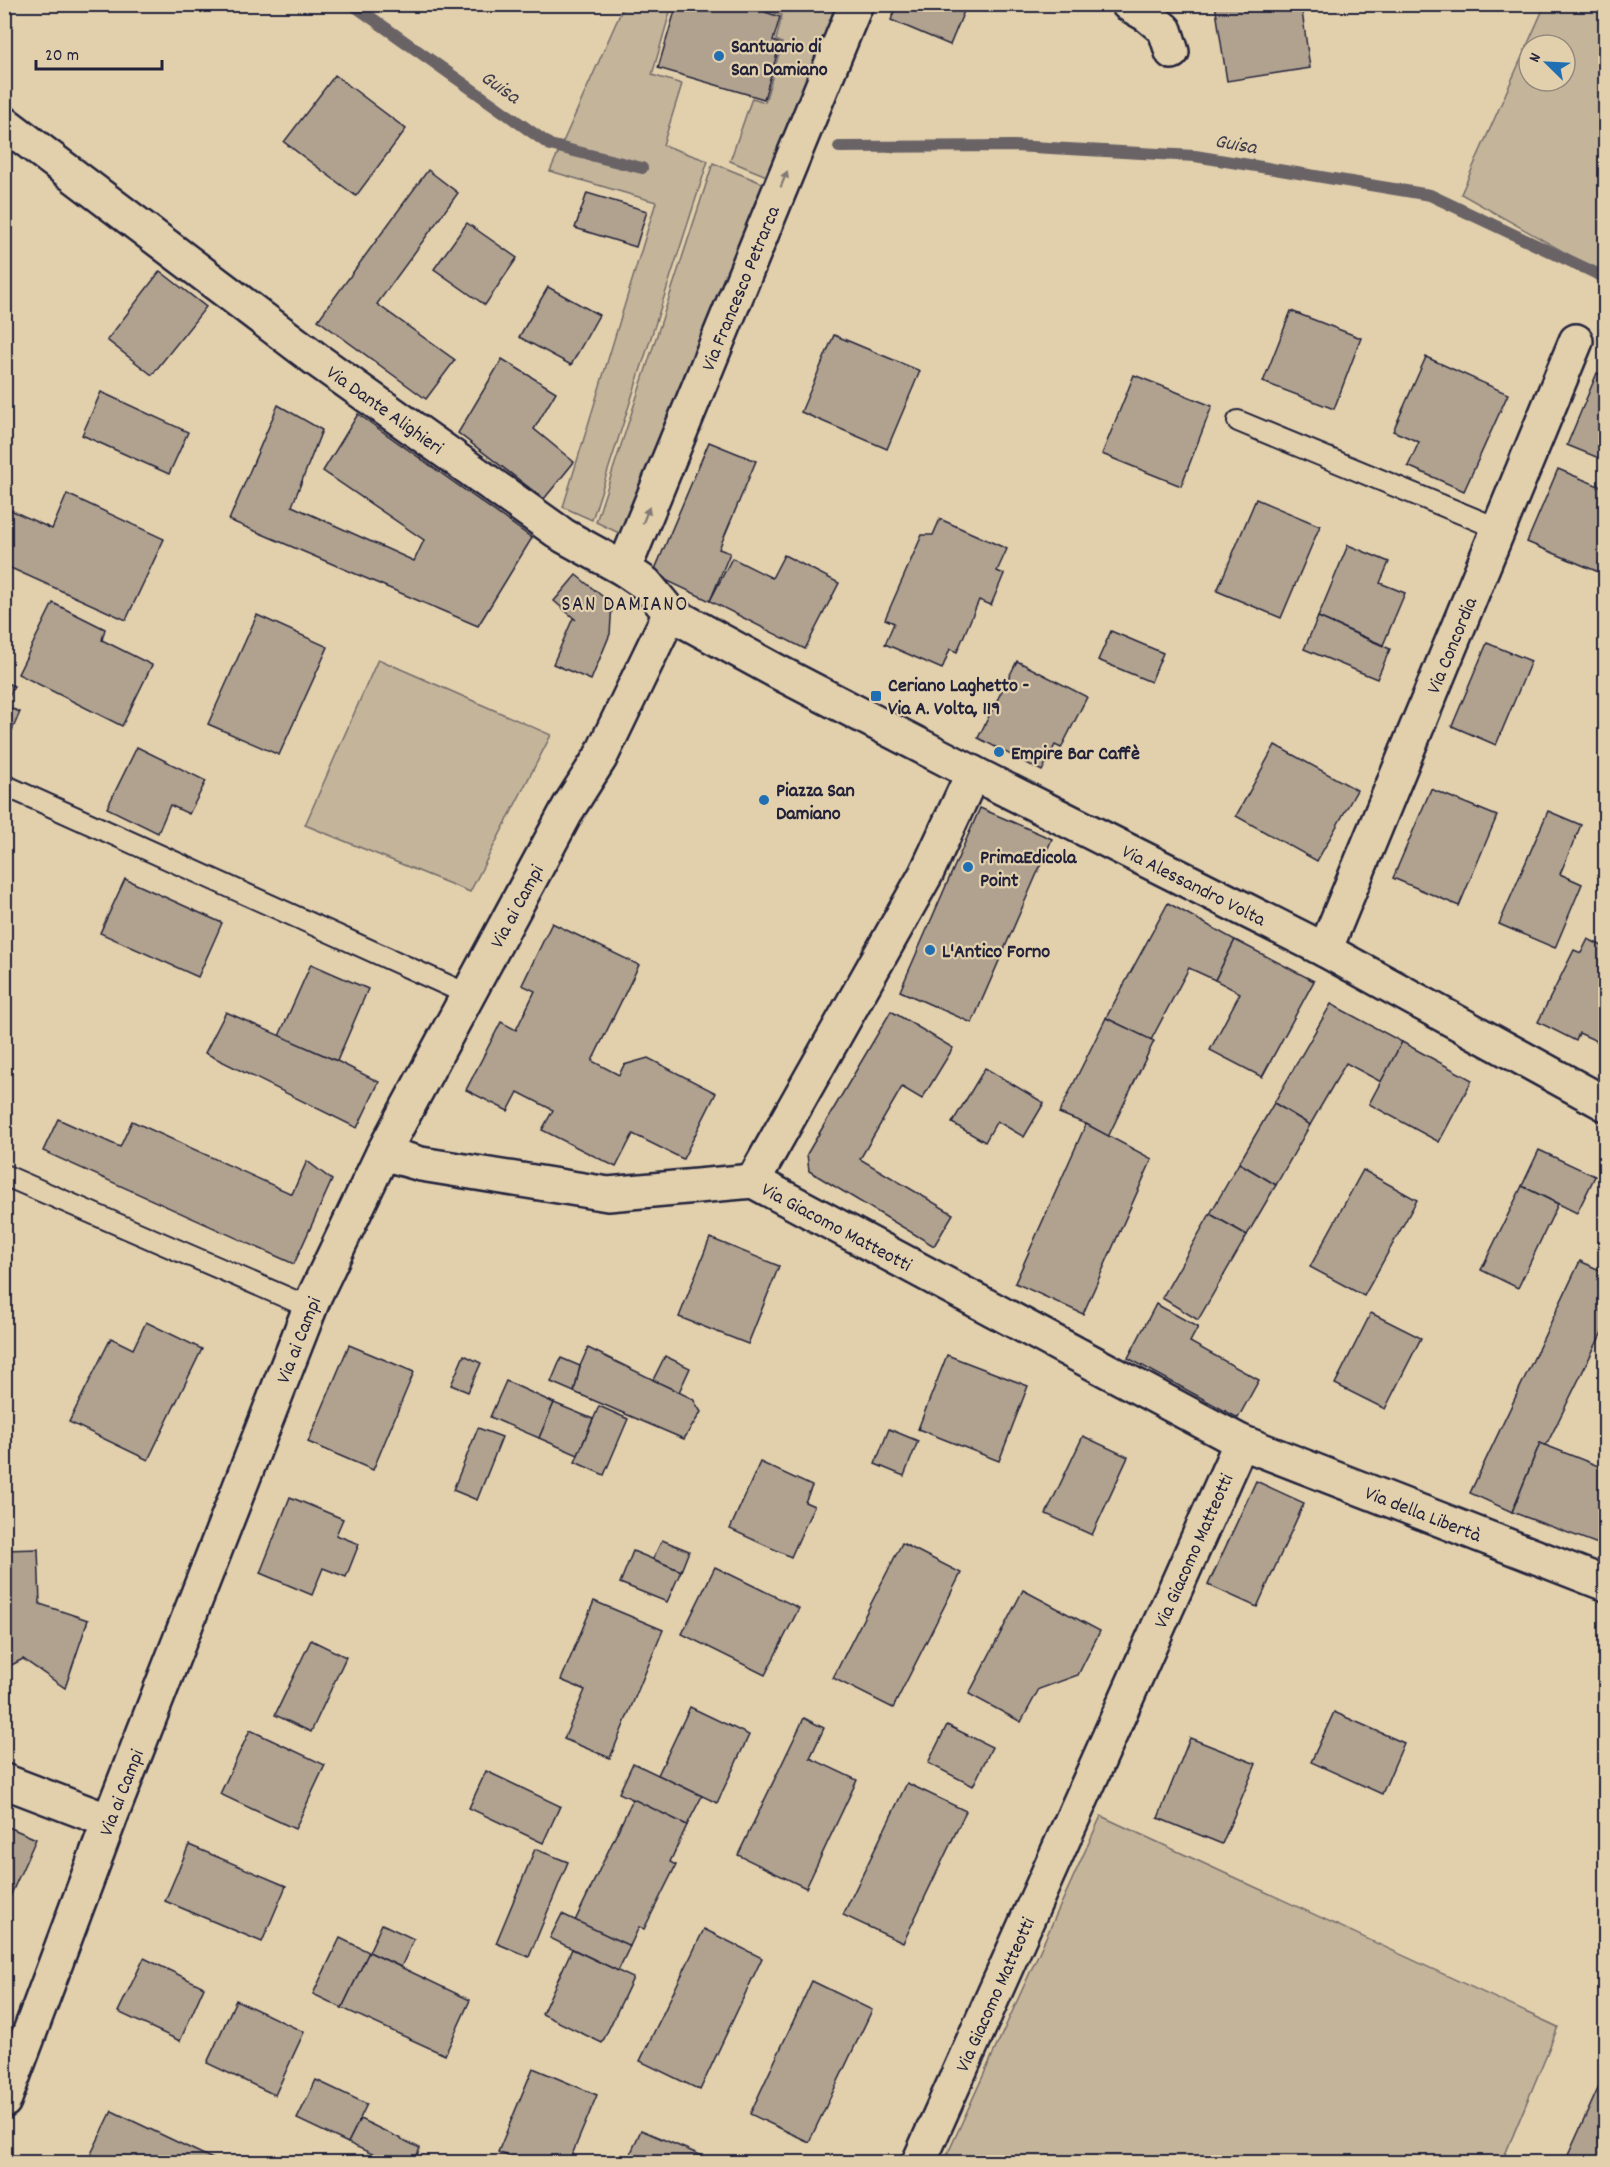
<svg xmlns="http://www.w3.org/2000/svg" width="1610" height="2167" font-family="Dekko,sans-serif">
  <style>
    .green { fill: #c3b49a; stroke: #726b6a; stroke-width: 1.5; fill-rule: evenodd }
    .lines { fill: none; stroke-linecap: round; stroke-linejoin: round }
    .stream { stroke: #6b6466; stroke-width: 12 }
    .building { fill: #b0a28f; stroke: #22223b; stroke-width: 1.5 }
    .lane-casing { stroke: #22223b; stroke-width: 24 }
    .street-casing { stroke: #22223b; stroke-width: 38 }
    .secondary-casing { stroke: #22223b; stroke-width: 38 }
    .lane { stroke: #e2d0ad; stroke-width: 20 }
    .street { stroke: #e2d0ad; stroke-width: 33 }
    .secondary { stroke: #e2d0ad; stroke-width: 33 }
    .oneway { fill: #827974 }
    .poi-dot { fill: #1f6fb2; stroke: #e2d0ad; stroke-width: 2 }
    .labels { text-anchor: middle; stroke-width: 4.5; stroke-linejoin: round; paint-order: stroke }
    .poi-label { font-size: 20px; font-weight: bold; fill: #22223b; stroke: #e2d0ad; text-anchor: start }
    .street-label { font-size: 20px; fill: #22223b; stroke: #e2d0ad }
    .water-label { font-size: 21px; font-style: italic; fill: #403e4d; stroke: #e2d0ad }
    .neighbourhood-label { font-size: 21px; letter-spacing: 1.5px; fill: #22223b; stroke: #e2d0ad }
  </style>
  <rect width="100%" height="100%" fill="#e2d0ad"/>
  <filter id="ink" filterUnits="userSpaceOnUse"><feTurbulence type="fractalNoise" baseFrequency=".0167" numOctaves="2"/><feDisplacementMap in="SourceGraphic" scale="12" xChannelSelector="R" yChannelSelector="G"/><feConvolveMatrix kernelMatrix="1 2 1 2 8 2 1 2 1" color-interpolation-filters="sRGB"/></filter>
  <g filter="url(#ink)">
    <g class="green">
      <polygon points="624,5 672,5 652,75 682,84 663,145 708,161 592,520 563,507 656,202 550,171"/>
      <polygon points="769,5 839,5 769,177 730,161 752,98 765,102 782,43 776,40 782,15 767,11"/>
      <path d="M1545 5H1605V275L1461 194ZM1529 45H1565V81H1529Z"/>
      <polygon points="713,163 767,185 621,534 596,522"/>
      <polygon points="378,659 551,735 470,892 305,825"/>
      <polygon points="1101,1816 1558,2027 1502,2162 944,2162"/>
    </g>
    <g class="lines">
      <g class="stream">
        <polyline points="352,4 550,145 642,168"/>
        <polyline points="839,147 1014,146 1195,156 1430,195 1606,278"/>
      </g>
    </g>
    <g class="building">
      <polygon points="677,4 767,4 765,12 780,17 773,41 780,44 764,99 658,68"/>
      <polygon points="897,4 967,4 950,45 891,20"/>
      <polygon points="1215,4 1301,4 1310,68 1227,81"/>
      <polygon points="335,75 406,129 356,196 284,142"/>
      <polygon points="428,170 458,193 377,304 455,360 426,399 318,320"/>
      <polygon points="587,193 647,211 636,247 575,228"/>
      <polygon points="467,223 517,258 485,305 434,269"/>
      <polygon points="160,271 206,307 152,375 107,340"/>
      <polygon points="548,287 599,315 571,365 519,337"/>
      <polygon points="1291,311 1361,338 1334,409 1263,382"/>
      <polygon points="834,335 920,371 887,449 801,412"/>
      <polygon points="1426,357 1508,394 1464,491 1408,466 1419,442 1393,431"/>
      <polygon points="502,359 556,392 534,429 574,462 544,499 458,433"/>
      <polygon points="1597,373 1606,377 1606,461 1567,445"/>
      <polygon points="1134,375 1212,406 1181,486 1102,454"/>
      <polygon points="101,392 188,432 169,474 82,435"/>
      <polygon points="278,405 322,430 292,506 414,561 424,540 323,471 358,414 532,538 478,626 229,520"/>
      <polygon points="709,442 756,461 719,549 730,553 710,601 653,574"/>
      <polygon points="1558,469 1606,489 1606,575 1527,542"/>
      <polygon points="67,494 164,539 126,620 4,565 4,507 52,529"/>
      <polygon points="1256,499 1320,526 1281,618 1217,591"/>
      <polygon points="940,519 1007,549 997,571 1004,574 991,605 979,600 957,652 950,649 942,669 885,644 894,623 885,619 922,535 933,535"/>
      <polygon points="1348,545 1389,562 1380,583 1405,593 1383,645 1318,617"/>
      <polygon points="784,555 839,583 805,649 710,601 732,558 772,578"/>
      <polygon points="576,575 612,604 610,634 591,680 553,664 573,618 576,620 554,601"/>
      <polygon points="53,603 105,629 102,640 152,665 122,726 18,674"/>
      <polygon points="257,615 328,647 279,755 208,724"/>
      <polygon points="1318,617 1390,649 1377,679 1304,649"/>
      <polygon points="1111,631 1163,653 1151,682 1098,660"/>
      <polygon points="1487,643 1531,661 1496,745 1452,726"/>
      <polygon points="1017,661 1087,697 1061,748 1055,745 1042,771 978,738"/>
      <polygon points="4,682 14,686 5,706 20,712 4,749"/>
      <polygon points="1275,745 1357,790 1317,861 1236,816"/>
      <polygon points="137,747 206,781 189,814 170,805 158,833 107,808"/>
      <polygon points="1431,789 1497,816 1459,906 1393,878"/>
      <polygon points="980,808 1052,839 972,1023 900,991"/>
      <polygon points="1548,811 1581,825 1560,874 1582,884 1555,948 1499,924"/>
      <polygon points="125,879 222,923 198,977 100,933"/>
      <polygon points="1168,903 1235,940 1215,980 1189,968 1151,1040 1106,1018"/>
      <polygon points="552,923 639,965 592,1061 619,1075 624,1065 648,1058 716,1093 683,1159 633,1134 616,1167 542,1130 553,1110 518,1092 508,1111 466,1090 501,1022 516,1030 535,991 522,985"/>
      <polygon points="1588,939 1606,948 1606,1033 1601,1043 1579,1033 1576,1041 1538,1022 1574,950 1581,953"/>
      <polygon points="1235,940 1314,981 1262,1077 1210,1050 1240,993 1215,980"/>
      <polygon points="311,964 368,989 337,1061 279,1036"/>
      <polygon points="1331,1004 1402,1042 1381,1082 1346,1063 1310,1125 1274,1103"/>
      <polygon points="891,1011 953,1048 922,1099 902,1087 860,1159 953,1214 934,1246 809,1171 807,1154"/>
      <polygon points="226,1012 337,1061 379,1082 357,1128 205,1053"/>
      <polygon points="1106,1018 1154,1041 1108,1137 1086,1124 1059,1113"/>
      <polygon points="1402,1042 1472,1080 1439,1142 1369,1104"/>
      <polygon points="985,1068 1044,1103 1024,1137 997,1121 985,1142 952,1123"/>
      <polygon points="1274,1103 1310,1125 1276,1185 1239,1163"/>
      <polygon points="58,1119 120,1147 132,1121 292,1194 307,1161 332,1180 294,1264 43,1151"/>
      <polygon points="1086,1124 1152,1159 1083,1314 1015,1283"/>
      <polygon points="1539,1150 1595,1176 1577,1213 1522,1186"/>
      <polygon points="1239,1163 1276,1185 1247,1235 1210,1214"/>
      <polygon points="1363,1170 1417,1200 1364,1296 1310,1267"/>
      <polygon points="1522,1186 1558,1204 1518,1288 1481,1270"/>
      <polygon points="1210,1214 1247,1235 1198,1320 1162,1298"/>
      <polygon points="710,1238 779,1266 748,1344 679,1317"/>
      <polygon points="1580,1261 1606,1273 1606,1324 1546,1446 1540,1443 1512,1512 1470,1493"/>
      <polygon points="1156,1304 1198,1327 1190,1342 1259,1380 1238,1418 1128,1358"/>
      <polygon points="1371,1313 1421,1338 1385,1409 1335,1384"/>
      <polygon points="146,1322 202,1349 148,1460 69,1422 111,1338 133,1349"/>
      <polygon points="349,1345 414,1372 373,1470 308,1442"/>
      <polygon points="588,1348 693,1399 701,1412 684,1439 574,1392 580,1366"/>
      <polygon points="464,1355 481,1363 468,1392 451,1385"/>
      <polygon points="947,1355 1028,1386 999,1461 918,1429"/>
      <polygon points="665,1356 690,1368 679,1392 653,1380"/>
      <polygon points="561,1358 580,1366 574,1392 551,1382"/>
      <polygon points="506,1381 554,1403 539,1438 490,1417"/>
      <polygon points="554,1403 593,1419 578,1455 539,1438"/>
      <polygon points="599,1406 628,1419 604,1475 575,1462"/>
      <polygon points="478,1428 502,1437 477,1500 453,1490"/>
      <polygon points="889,1429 918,1441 904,1476 875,1464"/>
      <polygon points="1083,1436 1128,1457 1092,1535 1046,1514"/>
      <polygon points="1540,1443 1606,1469 1606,1547 1512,1512"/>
      <polygon points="760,1462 812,1486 805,1502 814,1506 791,1557 730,1529"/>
      <polygon points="1256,1481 1304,1503 1257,1607 1208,1585"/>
      <polygon points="290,1497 343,1519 336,1535 359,1544 346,1577 323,1568 312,1595 260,1573"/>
      <polygon points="662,1540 689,1551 681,1571 653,1559"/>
      <polygon points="902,1543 961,1573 893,1708 833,1678"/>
      <polygon points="38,1549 40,1604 88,1620 65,1688 23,1659 4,1669 4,1550"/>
      <polygon points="633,1551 681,1571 667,1602 620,1583"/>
      <polygon points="715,1567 799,1608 765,1675 682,1634"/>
      <polygon points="1023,1590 1100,1631 1078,1675 1039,1689 1021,1722 969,1694"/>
      <polygon points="594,1601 663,1630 610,1758 564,1739 585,1690 561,1680"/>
      <polygon points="311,1640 346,1657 311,1732 275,1715"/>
      <polygon points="690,1707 749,1735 717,1803 658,1775"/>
      <polygon points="1334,1712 1404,1743 1382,1794 1311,1762"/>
      <polygon points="804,1718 824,1728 810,1758 857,1780 806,1888 738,1855"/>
      <polygon points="947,1725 992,1747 973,1786 928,1763"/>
      <polygon points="250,1730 325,1765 295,1829 220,1794"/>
      <polygon points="1190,1738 1256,1764 1222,1844 1158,1818"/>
      <polygon points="633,1763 702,1796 687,1825 619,1793"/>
      <polygon points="486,1771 560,1806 543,1843 469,1808"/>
      <polygon points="907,1783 966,1811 903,1943 843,1915"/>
      <polygon points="633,1799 687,1825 670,1862 676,1865 644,1929 639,1927 630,1946 575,1921"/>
      <polygon points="4,1825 36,1839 4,1910"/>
      <polygon points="189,1845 286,1886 262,1942 165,1901"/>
      <polygon points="535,1849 568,1862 529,1957 496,1943"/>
      <polygon points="562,1914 630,1946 618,1971 550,1938"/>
      <polygon points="382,1924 414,1939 401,1967 369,1952"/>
      <polygon points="704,1929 762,1958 700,2090 640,2061"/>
      <polygon points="340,1938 369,1952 342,2008 313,1994"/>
      <polygon points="572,1949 633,1978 602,2043 542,2014"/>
      <polygon points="369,1952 470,2000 445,2055 342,2008"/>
      <polygon points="144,1958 204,1987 180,2041 118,2012"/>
      <polygon points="812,1981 872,2010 809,2142 750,2114"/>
      <polygon points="236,2000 304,2032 275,2095 207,2063"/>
      <polygon points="533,2068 597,2095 569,2162 523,2162 498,2152"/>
      <polygon points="316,2080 367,2104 348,2143 297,2119"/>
      <polygon points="1601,2082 1606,2084 1606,2162 1565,2162"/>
      <polygon points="112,2111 219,2162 87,2162"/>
      <polygon points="360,2119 420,2148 414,2162 390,2162 348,2143"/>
      <polygon points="641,2130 705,2157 703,2162 627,2162"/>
    </g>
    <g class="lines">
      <g class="lane-casing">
        <g id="lane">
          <polyline points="1238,421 1499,529"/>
          <polyline points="4,785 467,994"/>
          <polyline points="4,1175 311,1308"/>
        </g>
      </g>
      <g class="street-casing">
        <g id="street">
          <polyline points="1128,4 1147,15 1165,30 1172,52"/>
          <path id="s1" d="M624 569 856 4"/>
          <path id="s2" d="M1325 950 1576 341"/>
          <path id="s3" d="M383 1153 421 1164 608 1194 753 1181 1241 1442 1606 1584"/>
          <polyline points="753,1181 926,874 973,773"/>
          <polyline points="4,1781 109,1821"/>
          <path id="s4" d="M4 2101 109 1821 315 1295 383 1153 569 807 600 758 670 613"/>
          <path id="s5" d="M919 2162 1241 1442"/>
        </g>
      </g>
      <g class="secondary-casing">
        <g id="secondary">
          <path id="s6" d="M4 123 317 360 564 536 624 569 646 584 670 613 778 672 973 773 1325 950 1606 1104"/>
        </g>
      </g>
      <use href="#lane" class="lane"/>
      <use href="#street" class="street"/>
      <use href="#secondary" class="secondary"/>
    </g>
    <defs><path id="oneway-solid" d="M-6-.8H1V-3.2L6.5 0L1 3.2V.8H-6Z" transform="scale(1.5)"/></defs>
    <g class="oneway">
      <use href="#oneway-solid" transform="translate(784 179) rotate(-68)"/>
      <use href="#oneway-solid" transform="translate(646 515) rotate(-68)"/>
    </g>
  </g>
  <g class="poi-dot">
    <circle cx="719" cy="56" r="6"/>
    <rect x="870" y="690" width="12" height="12" rx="3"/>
    <circle cx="999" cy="752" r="6"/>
    <circle cx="764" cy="800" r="6"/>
    <circle cx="968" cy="867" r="6"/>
    <circle cx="930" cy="950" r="6"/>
  </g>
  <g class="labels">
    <g class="poi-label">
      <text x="731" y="52">Santuario di<tspan x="731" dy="23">San Damiano</tspan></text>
      <text x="888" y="691">Ceriano Laghetto -<tspan x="888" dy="23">Via A. Volta, 119</tspan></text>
      <text x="1011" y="759">Empire Bar Caffè</text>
      <text x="776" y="796">Piazza San<tspan x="776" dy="23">Damiano</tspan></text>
      <text x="980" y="863">PrimaEdicola<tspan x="980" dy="23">Point</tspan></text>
      <text x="942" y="957">L'Antico Forno</text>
    </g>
    <g class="street-label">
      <text dy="7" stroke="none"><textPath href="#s1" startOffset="304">Via Francesco Petrarca</textPath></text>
      <text dy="7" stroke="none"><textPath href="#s6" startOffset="477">Via Dante Alighieri</textPath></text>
      <text dy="7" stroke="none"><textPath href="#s2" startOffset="330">Via Concordia</textPath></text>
      <text dy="7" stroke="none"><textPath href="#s6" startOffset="1419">Via Alessandro Volta</textPath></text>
      <text dy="7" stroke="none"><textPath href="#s4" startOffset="1302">Via ai Campi</textPath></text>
      <text dy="7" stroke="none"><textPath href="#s3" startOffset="470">Via Giacomo Matteotti</textPath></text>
      <text dy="7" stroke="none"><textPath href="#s4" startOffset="816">Via ai Campi</textPath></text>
      <text dy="7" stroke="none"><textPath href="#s3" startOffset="1124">Via della Libertà</textPath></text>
      <text dy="7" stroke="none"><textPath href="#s5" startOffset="670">Via Giacomo Matteotti</textPath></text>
      <text dy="7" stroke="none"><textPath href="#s4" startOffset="330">Via ai Campi</textPath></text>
      <text dy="7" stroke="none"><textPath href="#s5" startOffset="184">Via Giacomo Matteotti</textPath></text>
    </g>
    <g class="water-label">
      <text transform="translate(501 86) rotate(35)" y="7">Guisa</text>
      <text transform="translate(1236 143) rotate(10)" y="7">Guisa</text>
    </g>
    <g class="neighbourhood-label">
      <text x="625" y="610">SAN DAMIANO</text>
    </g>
  </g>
  <rect width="1610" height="2167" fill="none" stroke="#e2d0ad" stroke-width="24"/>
  <rect x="12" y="12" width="1586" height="2143" fill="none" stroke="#22223b" stroke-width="2" filter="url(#ink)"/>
  <g transform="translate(1547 63) rotate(294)"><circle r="28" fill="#e2d0ad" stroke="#958a7f" stroke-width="1.5"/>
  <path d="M0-4.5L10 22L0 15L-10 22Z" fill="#1f6fb2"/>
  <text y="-9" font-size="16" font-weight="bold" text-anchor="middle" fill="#22223b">N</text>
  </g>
  <path d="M36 60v9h126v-9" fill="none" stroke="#22223b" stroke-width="3"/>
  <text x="45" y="60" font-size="18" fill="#22223b" stroke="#e2d0ad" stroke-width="4.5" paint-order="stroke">20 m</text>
</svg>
